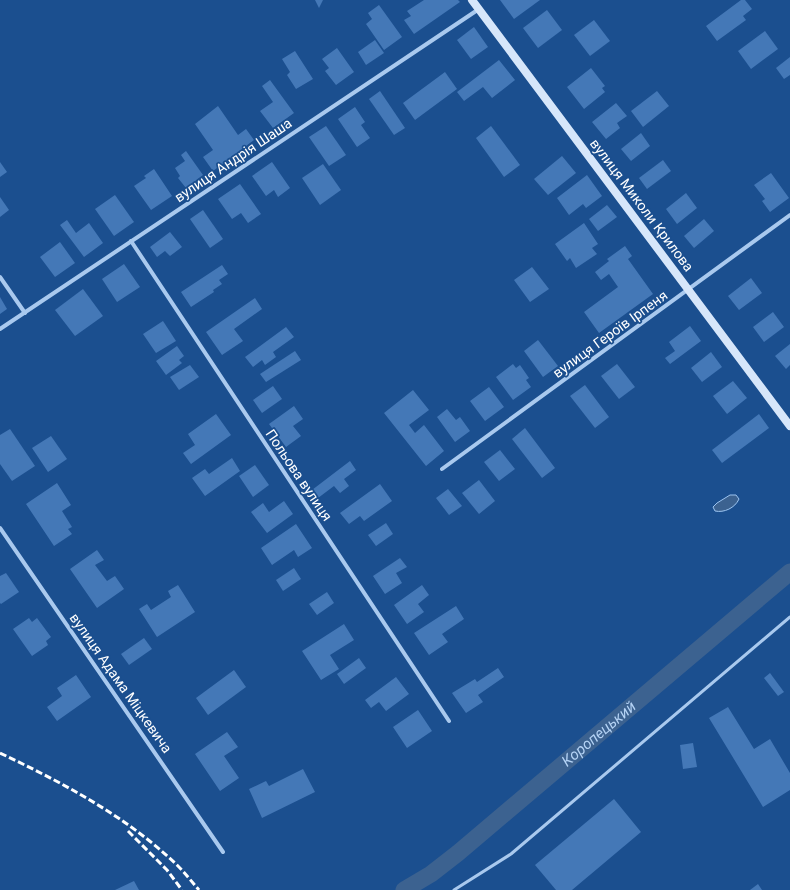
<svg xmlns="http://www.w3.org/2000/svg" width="790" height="890" font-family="Roboto,sans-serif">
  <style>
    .water { fill: #3c6290; stroke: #9cc4f0 }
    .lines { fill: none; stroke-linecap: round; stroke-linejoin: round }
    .canal { stroke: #3c6290; stroke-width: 17 }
    .building { fill: #4478b7 }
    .lane { stroke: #a9c9ee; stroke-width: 3 }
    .street { stroke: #a9c9ee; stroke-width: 4 }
    .secondary { stroke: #d6e6fa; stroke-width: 8 }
    .rail { stroke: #fff; stroke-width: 3; stroke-dasharray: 7 3; stroke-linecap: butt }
    .labels { text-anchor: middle; stroke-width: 3.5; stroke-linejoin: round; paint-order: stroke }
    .street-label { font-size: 14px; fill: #fff; stroke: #1b4f8f }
    .water-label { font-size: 15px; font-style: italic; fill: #b5d3f5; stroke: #1b4f8f }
  </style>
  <rect width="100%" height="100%" fill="#1b4f8f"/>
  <path class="water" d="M730 495H736L739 499C735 508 724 513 715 511L713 507 717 503Z"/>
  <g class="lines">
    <path class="canal" id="s1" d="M404 890 431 874 458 853 790 572"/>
  </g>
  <g class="building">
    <polygon points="315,0 323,0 319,8"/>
    <polygon points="424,0 458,0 460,2 414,34 404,20 411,16 407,11"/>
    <polygon points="500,0 540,0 514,19"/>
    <polygon points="741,0 745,0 752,9 743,16 746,20 717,41 706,26"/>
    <polygon points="379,5 402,37 384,50 366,24 372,19 368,13"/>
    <polygon points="547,10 562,30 538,48 523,28"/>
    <polygon points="594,20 610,41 590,56 574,35"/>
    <polygon points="474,27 488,47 471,59 457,40"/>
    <polygon points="765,31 778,49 751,69 738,51"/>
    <polygon points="375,40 384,53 366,65 358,52"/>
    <polygon points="337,48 354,72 336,85 325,71 329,68 322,59"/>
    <polygon points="295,51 313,79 296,89 287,75 290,72 282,59"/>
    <polygon points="790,57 790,75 784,79 776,68"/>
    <polygon points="499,60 515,80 492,98 483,87 464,101 457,92"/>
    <polygon points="591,68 605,86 602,88 605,92 584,109 567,87"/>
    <polygon points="445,72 457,89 415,120 403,103"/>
    <polygon points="270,80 294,113 273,128 260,111 273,102 262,86"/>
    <polygon points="380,91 405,128 394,135 369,99"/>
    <polygon points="657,91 669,106 643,127 631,111"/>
    <polygon points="616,103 627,116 617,123 620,128 606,139 592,122"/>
    <polygon points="218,106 238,135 246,129 254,140 213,171 203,157 213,150 195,124"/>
    <polygon points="355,107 365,122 361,125 370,138 357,147 338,119"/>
    <polygon points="326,126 346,155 329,166 309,137"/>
    <polygon points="491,126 520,165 504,177 476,138"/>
    <polygon points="641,133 650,146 631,161 621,149"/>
    <polygon points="186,151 203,175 186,188 178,178 180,176 175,168 185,161 181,155"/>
    <polygon points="562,156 576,173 548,195 534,179"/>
    <polygon points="663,160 671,171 647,189 639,178"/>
    <polygon points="0,162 7,172 0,177"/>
    <polygon points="272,162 290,188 278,197 274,190 266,196 252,176"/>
    <polygon points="323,164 341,190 320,205 302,178"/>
    <polygon points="154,169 172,196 151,210 134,186 146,178 144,176"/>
    <polygon points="771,173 789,198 770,212 762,201 765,199 754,185"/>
    <polygon points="587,175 602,196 586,208 583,204 569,215 557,198"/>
    <polygon points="240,184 261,214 248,223 241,213 232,219 218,199"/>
    <polygon points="686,193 697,208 677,224 666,209"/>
    <polygon points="115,195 134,222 114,236 95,209"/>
    <polygon points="0,197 9,210 0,217"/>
    <polygon points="607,205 617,217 598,231 589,219"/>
    <polygon points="203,210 223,239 210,248 190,219"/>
    <polygon points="704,219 714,231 694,248 684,236"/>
    <polygon points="67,220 76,233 89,223 103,243 84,257 60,225"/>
    <polygon points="584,223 598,244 592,248 597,254 576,268 570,258 567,261 555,244"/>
    <polygon points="170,232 182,247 170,256 165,251 157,257 150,247"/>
    <polygon points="60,242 75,263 55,277 40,257"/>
    <polygon points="625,246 632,256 628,259 653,294 599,333 584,312 618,287 609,274 601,280 595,272 609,261 607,259"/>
    <polygon points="124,264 140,287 117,302 102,279"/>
    <polygon points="222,265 228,274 219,280 222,284 213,290 214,292 191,307 181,292"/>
    <polygon points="532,267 549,289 530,302 514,280"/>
    <polygon points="751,278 762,293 739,310 728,296"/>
    <polygon points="83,289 103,316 75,336 55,310"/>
    <polygon points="0,297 7,309 0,314"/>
    <polygon points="255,298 262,309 234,329 243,341 222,355 206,332"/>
    <polygon points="773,312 784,327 764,342 753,327"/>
    <polygon points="163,321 176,341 156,353 143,334"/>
    <polygon points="690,326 701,341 670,364 665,358 675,351 669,342"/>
    <polygon points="286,327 294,337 273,352 276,357 265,365 262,360 253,367 245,357"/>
    <polygon points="538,340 558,366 543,377 524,351"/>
    <polygon points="790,344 790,365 786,369 775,356"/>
    <polygon points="177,346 184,356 179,360 182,363 166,375 156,361"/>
    <polygon points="295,351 301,360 266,382 260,374"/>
    <polygon points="711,352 722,367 702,382 691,368"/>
    <polygon points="513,364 516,368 520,365 529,378 526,380 531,387 513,400 496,377"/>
    <polygon points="617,364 635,387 619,399 601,376"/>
    <polygon points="190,365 199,377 179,390 170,377"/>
    <polygon points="733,381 747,398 727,414 713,396"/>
    <polygon points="585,385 609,417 595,428 570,396"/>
    <polygon points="273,386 282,399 262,413 253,400"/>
    <polygon points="489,387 504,407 485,421 470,401"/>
    <polygon points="413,390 429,410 409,425 415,433 424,425 444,451 426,466 384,413"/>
    <polygon points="294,406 303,419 293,426 301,436 286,447 269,424"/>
    <polygon points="447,409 456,420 460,417 470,431 455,442 437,417"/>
    <polygon points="216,414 231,435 191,464 183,453 195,445 188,434"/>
    <polygon points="759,414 769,428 722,463 712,450"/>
    <polygon points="525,428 555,468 542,478 512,439"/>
    <polygon points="10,429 35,466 12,481 0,464 0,435"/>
    <polygon points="51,436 67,459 48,472 32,448"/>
    <polygon points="500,450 515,469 499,481 484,462"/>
    <polygon points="232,458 240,471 205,496 192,478 205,469 209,474"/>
    <polygon points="350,461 356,470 344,479 349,486 340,493 334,486 318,498 312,490"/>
    <polygon points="255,465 269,485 253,497 239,476"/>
    <polygon points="479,480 495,501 479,514 462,493"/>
    <polygon points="57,483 71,505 62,511 72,527 68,529 72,534 54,546 26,504"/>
    <polygon points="380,484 392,501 364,521 360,516 349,524 340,513"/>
    <polygon points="448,489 462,506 449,515 436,498"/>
    <polygon points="284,501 293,514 267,533 251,512 263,503 269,512"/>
    <polygon points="386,523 393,534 376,546 368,535"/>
    <polygon points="296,524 312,548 298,557 294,550 272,565 261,548"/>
    <polygon points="97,550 104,560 95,565 107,581 115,576 124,589 97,608 70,569"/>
    <polygon points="400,558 407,567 396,573 402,583 385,594 373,576"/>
    <polygon points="294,568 301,579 283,591 276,580"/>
    <polygon points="6,573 19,592 1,604 0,603 0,576"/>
    <polygon points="178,585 195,612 157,637 139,609 147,604 151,610 171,597 168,591"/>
    <polygon points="422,585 429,595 418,604 424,612 407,624 394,605"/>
    <polygon points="327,592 334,603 317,615 309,604"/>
    <polygon points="456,606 464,619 442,634 448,642 429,655 414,633"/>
    <polygon points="29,618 32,622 37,618 51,637 46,641 48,645 32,656 13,629"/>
    <polygon points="344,624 354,640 330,655 339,669 321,680 302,651"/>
    <polygon points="144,638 152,649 129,665 121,654"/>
    <polygon points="359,658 366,668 344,684 337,674"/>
    <polygon points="498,668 504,677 478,695 483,702 466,713 452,693 475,679 477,682"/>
    <polygon points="234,670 246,687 208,715 196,698"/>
    <polygon points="770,673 784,692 778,696 764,678"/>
    <polygon points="76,675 91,697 57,721 47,707 62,696 57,688"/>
    <polygon points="396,677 409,694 386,711 379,702 371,708 365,700"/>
    <polygon points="728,707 754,749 770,739 790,773 790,790 763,807 709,718"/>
    <polygon points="418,710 432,731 407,748 393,727"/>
    <polygon points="227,732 238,747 224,756 239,778 220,791 195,754"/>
    <polygon points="693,743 697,767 683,769 680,745"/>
    <polygon points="303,769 315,792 262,818 249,789 266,781 269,786"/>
    <polygon points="614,799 641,832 572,890 556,890 535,865"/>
    <polygon points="134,881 139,890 115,890"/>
    <polygon points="758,884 762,890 750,890"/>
  </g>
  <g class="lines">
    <polyline class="lane" points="454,890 511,854 790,617"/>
    <g class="street">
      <polyline points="131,241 449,721"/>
      <polyline points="0,277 25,313"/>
      <polyline points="0,329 479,9"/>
      <polyline points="442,469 790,215"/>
      <polyline points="0,528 223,852"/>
    </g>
    <polyline class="secondary" points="472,0 790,426"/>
    <g class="rail">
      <path d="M0 753C63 783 126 816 177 865 185 873 192 882 199 890"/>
      <polyline points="128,831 167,870 182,890"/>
    </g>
  </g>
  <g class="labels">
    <g class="street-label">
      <text transform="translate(233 160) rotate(-34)" y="5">вулиця Андрія Шаша</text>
      <text transform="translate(642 205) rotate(53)" y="5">вулиця Миколи Крилова</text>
      <text transform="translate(610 334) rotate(-36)" y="5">вулиця Героїв Ірпеня</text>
      <text transform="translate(299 475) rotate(56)" y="5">Польова вулиця</text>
      <text transform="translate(121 683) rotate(55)" y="5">вулиця Адама Міцкевича</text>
    </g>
    <g class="water-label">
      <text dy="5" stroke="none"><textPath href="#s1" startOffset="250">Коропецький</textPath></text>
    </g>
  </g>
</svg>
